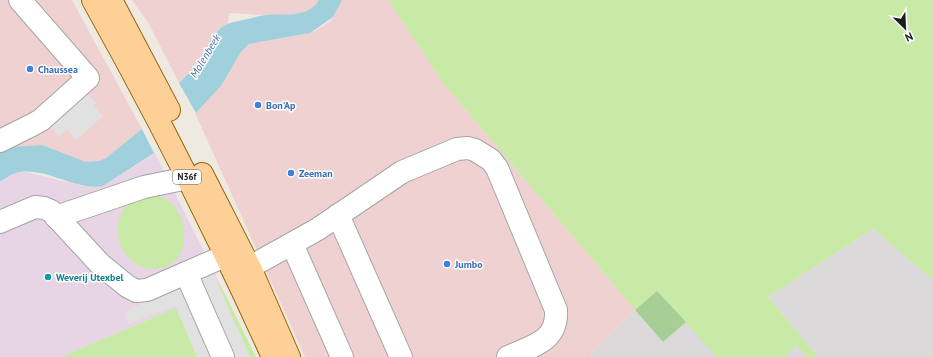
<svg xmlns="http://www.w3.org/2000/svg" width="933" height="357" font-family="'PT Sans',sans-serif">
  <style>
    .residential { fill: #dbd9da }
    .commercial { fill: #f0d1d1 }
    .industrial { fill: #e7d4e4 }
    .grass { fill: #c9eaa6 }
    .forest { fill: #a7ce96 }
    .parking { fill: #e1e1e1 }
    .water { fill: #a1d0dd }
    .lines { fill: none; stroke-linecap: round; stroke-linejoin: round }
    .minor-casing { stroke: #a4a4a4; stroke-width: 24 }
    .major-casing { stroke: #956100; stroke-width: 24 }
    .minor { stroke: #fff; stroke-width: 22 }
    .major { stroke: #fdd098; stroke-width: 22 }
    .shop-dot { fill: #3f7fe0; stroke: #fff; stroke-width: 1.5 }
    .culture-dot { fill: #0f9aa8; stroke: #fff; stroke-width: 1.5 }
    .labels { text-anchor: middle; stroke-width: 3; stroke-linejoin: round; paint-order: stroke }
    .shield { fill: #fff; stroke: #616161; stroke-width: 1 }
    .shield-label { font-size: 9px; font-weight: bold; fill: #1d1d1d }
    .shop-label { font-size: 10px; font-weight: bold; fill: #366cbe; stroke: #fff; text-anchor: start }
    .culture-label { font-size: 10px; font-weight: bold; fill: #0d838f; stroke: #fff; text-anchor: start }
    .water-label { font-size: 11px; font-style: italic; fill: #4577a5; stroke: #fff }
  </style>
  <rect width="100%" height="100%" fill="#eeeae2"/>
  <g class="residential">
    <polygon points="873,229 933,280 933,357 818,357 768,297"/>
    <polygon points="635,310 663,342 686,322 717,357 588,357"/>
    <polygon points="796,345 807,357 785,357"/>
  </g>
  <g class="commercial">
    <polygon points="0,0 72,0 142,129 106,158 99,161 86,162 0,152"/>
    <polygon points="132,0 319,0 315,6 310,10 298,14 273,16 229,13 228,24 219,29 196,64 179,83 149,24"/>
    <polygon points="341,0 388,0 443,83 635,310 588,357 305,357 195,113 196,113 221,86 241,52 249,44 300,35 315,31 331,21"/>
  </g>
  <polygon class="industrial" points="155,153 221,286 171,310 61,357 0,357 0,182 16,173 26,172 83,186 95,187 103,186"/>
  <g class="grass">
    <polygon points="388,0 933,0 933,280 873,229 768,297 818,357 807,357 796,345 785,357 717,357 657,291 635,310 443,83"/>
    <path d="M152 195C193 199 197 270 153 269 143 269 136 265 129 258 114 245 114 213 131 201 136 197 146 197 152 195Z"/>
    <polygon points="221,286 256,357 61,357 171,310"/>
  </g>
  <polygon class="forest" points="657,291 686,322 663,342 635,310"/>
  <g class="parking">
    <polygon points="86,92 96,103 94,105 103,116 76,140 67,130 59,137 49,125"/>
    <polygon points="212,270 250,357 197,357 175,306 129,324 124,315 128,310"/>
  </g>
  <g class="water">
    <path d="M319 0H342L333 17 310 33 249 44 241 52 221 86 196 113 179 83C185 77 191 71 196 65 206 52 213 28 230 23 242 20 254 17 266 15 284 13 308 19 319 0Z"/>
    <path d="M142 129 154 153 103 186C74 191 44 165 16 173 10 175 5 179 0 182V152L11 147 42 145 86 162 99 161 106 158Z"/>
  </g>
  <g class="lines">
    <g class="minor-casing">
      <g id="minor">
        <polyline points="0,141 32,125 41,120 88,78 20,0"/>
        <polyline points="338,215 401,357"/>
        <polyline points="56,217 144,187 188,178"/>
        <polyline points="0,222 35,207 44,208 51,211 100,264 127,286 136,291 147,290 225,256"/>
        <polyline points="292,244 342,357"/>
        <path d="M250 267 318 229 402 172 457 149 468 148 475 150 491 160 497 168 556 310C558 342 532 346 508 357"/>
        <polyline points="186,273 223,357"/>
      </g>
    </g>
    <g class="major-casing">
      <g id="major">
        <path d="M93 0C158 116 218 235 273 357"/>
        <polyline points="111,0 169,110"/>
        <polyline points="202,174 251,270 289,357"/>
      </g>
    </g>
    <use href="#minor" class="minor"/>
    <use href="#major" class="major"/>
  </g>
  <g class="shop-dot">
    <circle cx="30" cy="69" r="4"/>
    <circle cx="258" cy="105" r="4"/>
    <circle cx="291" cy="173" r="4"/>
    <circle cx="447" cy="264" r="4"/>
  </g>
  <circle class="culture-dot" cx="48" cy="277" r="4"/>
  <g class="labels">
    <rect class="shield" x="173" y="170" width="28" height="14" rx="3"/>
    <g class="shield-label">
      <text x="187" y="180">N36f</text>
    </g>
    <g class="shop-label">
      <text x="38" y="73">Chaussea</text>
      <text x="266" y="109">Bon'Ap</text>
      <text x="299" y="177">Zeeman</text>
      <text x="455" y="268">Jumbo</text>
    </g>
    <g class="culture-label">
      <text x="56" y="281">Weverij Utexbel</text>
    </g>
    <g class="water-label">
      <text transform="translate(205 56) rotate(-59)" y="4">Molenbeek</text>
    </g>
  </g>
  <g transform="translate(905 28) rotate(156)" stroke="#ffffff" stroke-width="3" paint-order="stroke">
  <path d="M0-3L7 15L0 10L-7 15Z" fill="#1d1d1d"/>
  <text y="-6" font-size="11" font-weight="bold" text-anchor="middle" fill="#1d1d1d">N</text>
  </g>
</svg>
